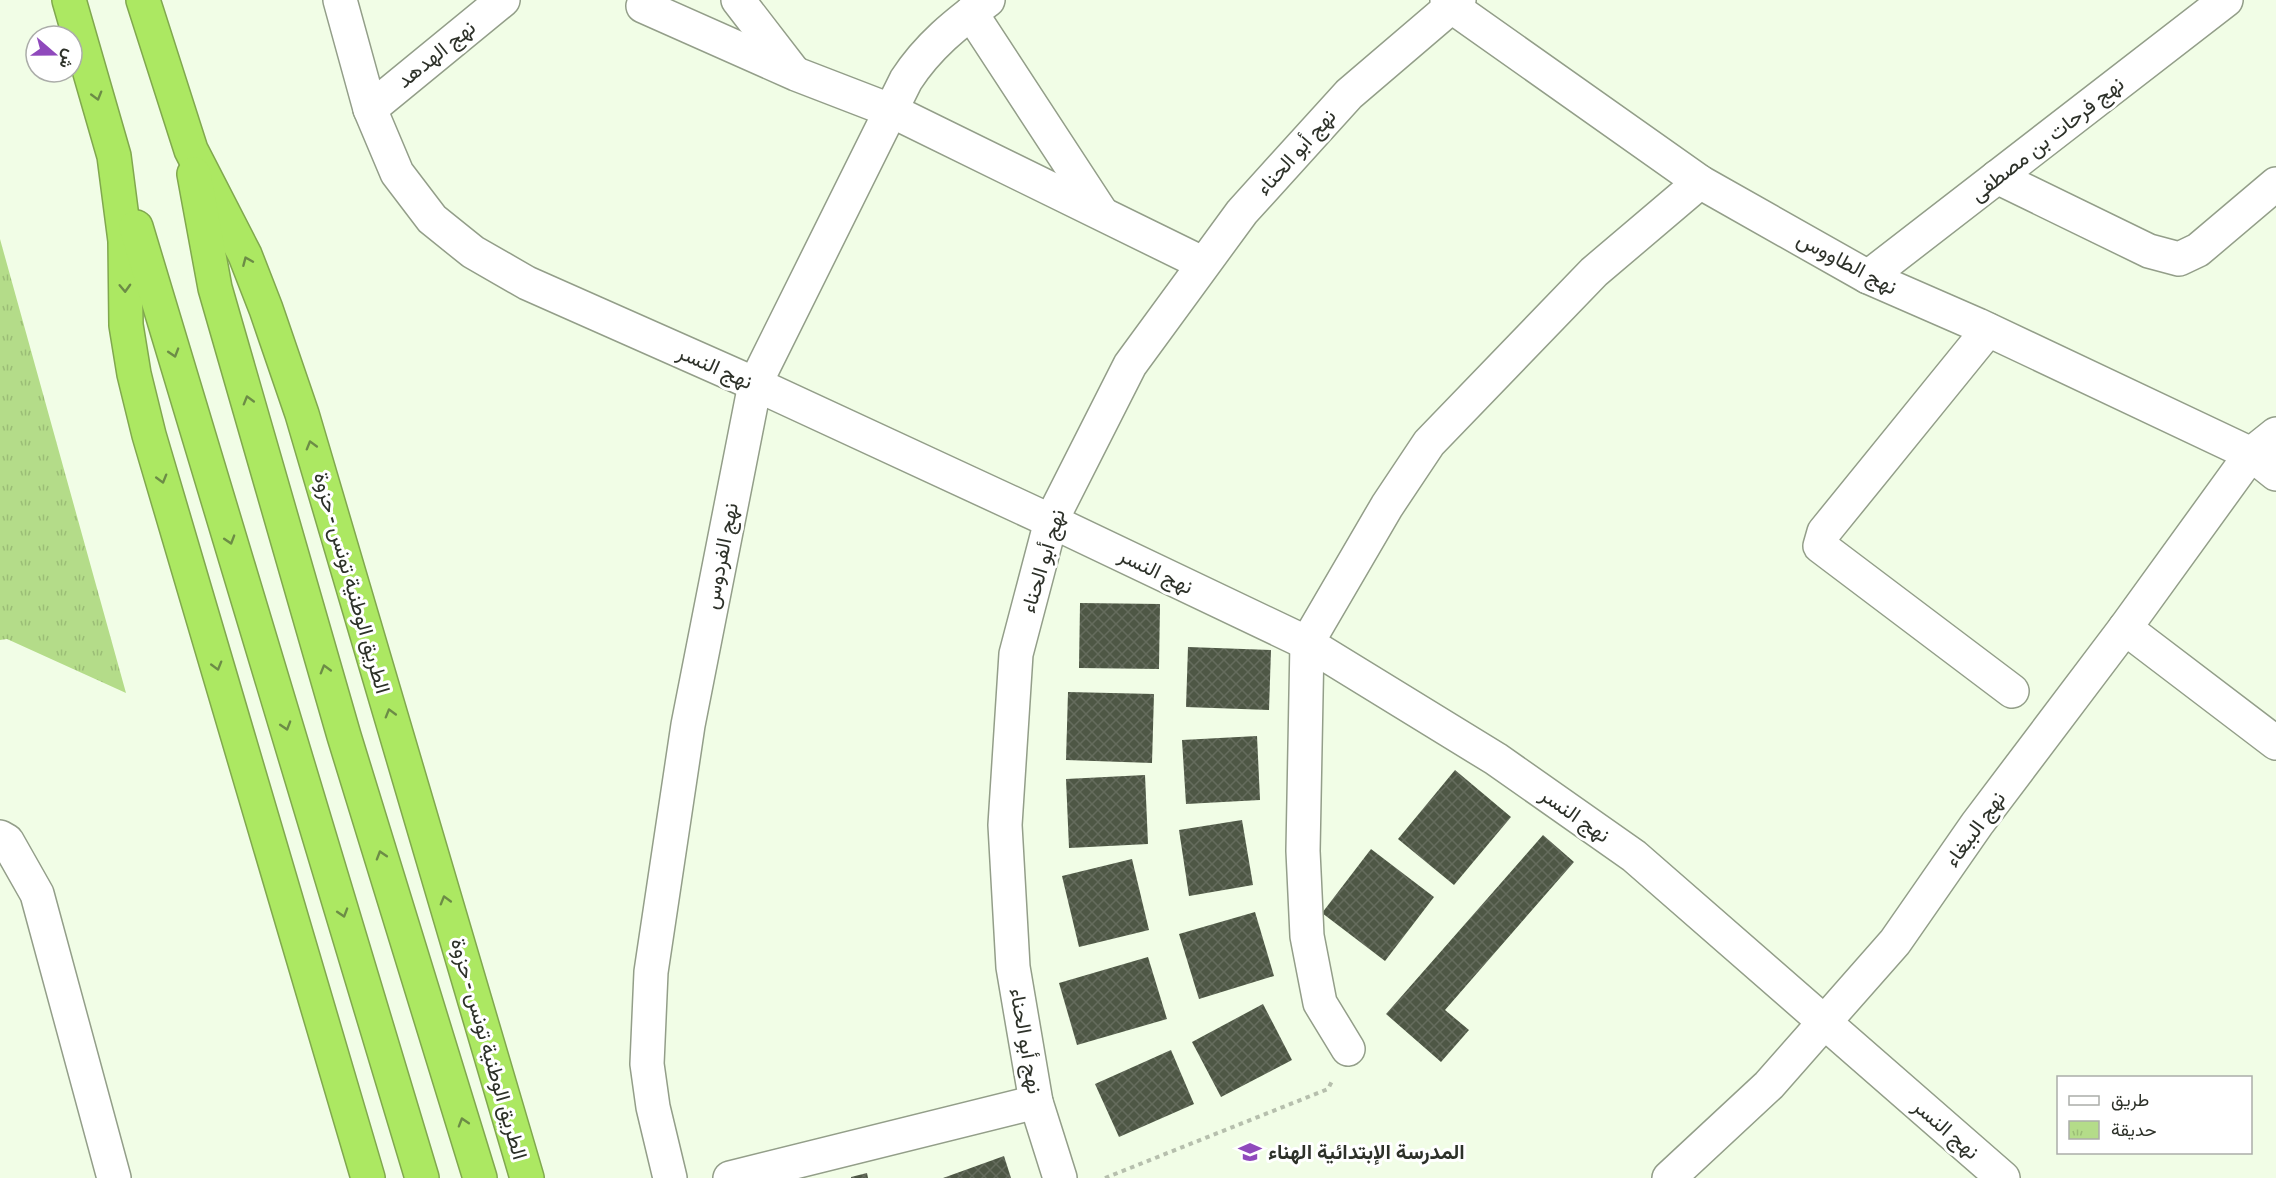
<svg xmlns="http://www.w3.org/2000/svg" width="2276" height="1178" font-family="'Archivo Narrow',Vazirmatn,sans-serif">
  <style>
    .park { fill: url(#park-tufts) }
    .building { fill: url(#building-cross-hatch) }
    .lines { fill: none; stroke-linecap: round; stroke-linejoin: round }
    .minor-casing { stroke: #939e89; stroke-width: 36 }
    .highway-casing { stroke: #80a84e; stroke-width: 36 }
    .path { stroke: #b6bfad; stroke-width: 4; stroke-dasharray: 4.5 4.5; stroke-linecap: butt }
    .minor { stroke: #fff; stroke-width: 33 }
    .highway { stroke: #ace862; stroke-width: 33 }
    .oneway { stroke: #6c8c46 }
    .labels { text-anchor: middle; stroke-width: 6; stroke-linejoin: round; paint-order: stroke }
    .street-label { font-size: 21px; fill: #2d3129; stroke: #fff }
    .poi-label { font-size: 21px; font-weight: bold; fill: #2d3129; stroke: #fff; text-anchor: start }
  </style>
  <defs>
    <pattern id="park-tufts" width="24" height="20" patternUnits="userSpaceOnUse" patternTransform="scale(1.5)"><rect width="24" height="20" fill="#b4dc89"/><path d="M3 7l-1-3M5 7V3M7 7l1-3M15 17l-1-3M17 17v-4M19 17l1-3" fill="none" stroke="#9bbd76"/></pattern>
    <pattern id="building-cross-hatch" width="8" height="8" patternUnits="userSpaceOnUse" patternTransform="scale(1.5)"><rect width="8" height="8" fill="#4e5745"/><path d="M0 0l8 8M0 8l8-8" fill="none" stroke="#656c5d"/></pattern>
  </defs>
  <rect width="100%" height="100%" fill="#f1fde6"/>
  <polygon class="park" points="0,239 126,693 7,639 0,640"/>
  <g class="building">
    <polygon points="1080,603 1160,604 1159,669 1079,668"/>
    <polygon points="1188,647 1271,650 1269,710 1186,707"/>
    <polygon points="1068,692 1154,694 1152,763 1066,760"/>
    <polygon points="1257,736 1260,800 1186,804 1182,740"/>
    <polygon points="1455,770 1511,817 1454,885 1398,839"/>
    <polygon points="1145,775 1148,844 1069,848 1066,779"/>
    <polygon points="1242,820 1253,885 1189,896 1179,830"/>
    <polygon points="1543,835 1574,862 1445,1010 1469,1030 1441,1062 1386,1014"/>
    <polygon points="1371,849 1434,897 1385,961 1322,913"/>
    <polygon points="1132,859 1149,930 1079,947 1062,876"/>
    <polygon points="1255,912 1274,976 1199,999 1179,934"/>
    <polygon points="1148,957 1167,1019 1077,1045 1059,983"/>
    <polygon points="1263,1004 1292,1060 1221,1097 1192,1042"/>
    <polygon points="1171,1050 1194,1104 1119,1137 1095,1084"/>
    <polygon points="1004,1156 1011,1178 943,1178"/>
    <polygon points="867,1173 868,1178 851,1178 851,1177"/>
  </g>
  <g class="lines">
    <g class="minor-casing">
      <g id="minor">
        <polyline points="340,0 370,109 397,173 432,219 473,252 527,283 755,384 1051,521 1307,643 1496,759 1634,856 2003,1178"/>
        <polyline points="738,0 792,70"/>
        <polyline points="1447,0 1451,6 1700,182 1868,277 1978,325 2251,454 2276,474"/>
        <polyline points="643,6 796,74 892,111 1202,263"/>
        <polyline points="971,13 1101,212"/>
        <polyline points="370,109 503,0"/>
        <polyline points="1997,177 2149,251 2179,259 2198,250 2276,184"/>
        <polyline points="1868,277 2226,0"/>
        <polyline points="1988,330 1824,532 1820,546 2012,691"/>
        <polyline points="2125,628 2276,743"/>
        <polyline points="0,837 7,841 37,894 114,1178"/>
        <polyline points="1348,1049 1320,1003 1307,936 1303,851 1307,643 1387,506 1429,443 1594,272 1700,182"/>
        <path d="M670 1178 653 1107 647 1064 651 972 688 725 755 384 906 80C928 46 956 24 988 0"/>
        <polyline points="730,1178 1036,1102"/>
        <polyline points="1060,1178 1036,1102 1013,967 1005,825 1016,654 1051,521 1130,365 1242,212 1349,94 1459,0"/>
        <polyline points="1669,1178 1769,1085 1895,942 1977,824 2125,628 2251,454 2276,434"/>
      </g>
    </g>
    <g class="highway-casing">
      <g id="highway">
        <polyline points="69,0 114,156 125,241 126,325 134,374 149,435 368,1178"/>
        <polyline points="143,0 191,150 245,255 266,309 302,414 527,1178"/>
        <polyline points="194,174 215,288 344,736 480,1178"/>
        <polyline points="136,227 422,1178"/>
      </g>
    </g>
    <polyline class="path" points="1105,1178 1328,1089 1333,1079"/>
    <use href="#minor" class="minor"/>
    <use href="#highway" class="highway"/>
  </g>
  <defs><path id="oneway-chevron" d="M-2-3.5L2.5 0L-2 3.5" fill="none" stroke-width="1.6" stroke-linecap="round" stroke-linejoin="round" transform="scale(1.5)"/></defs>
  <g class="oneway">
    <use href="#oneway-chevron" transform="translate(97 96) rotate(74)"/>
    <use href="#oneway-chevron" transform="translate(247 261) rotate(-113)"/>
    <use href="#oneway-chevron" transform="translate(125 288) rotate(88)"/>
    <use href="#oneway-chevron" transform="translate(174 353) rotate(73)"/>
    <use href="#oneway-chevron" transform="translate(248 400) rotate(-106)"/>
    <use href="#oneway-chevron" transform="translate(311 445) rotate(-106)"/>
    <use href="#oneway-chevron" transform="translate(162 479) rotate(74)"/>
    <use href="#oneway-chevron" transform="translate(230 540) rotate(73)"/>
    <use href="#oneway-chevron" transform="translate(217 666) rotate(74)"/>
    <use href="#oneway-chevron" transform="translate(325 669) rotate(-106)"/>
    <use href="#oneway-chevron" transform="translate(390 713) rotate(-106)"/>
    <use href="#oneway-chevron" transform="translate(286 726) rotate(73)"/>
    <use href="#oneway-chevron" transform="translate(381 855) rotate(-107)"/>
    <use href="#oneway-chevron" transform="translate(445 900) rotate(-106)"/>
    <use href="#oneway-chevron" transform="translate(343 913) rotate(73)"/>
    <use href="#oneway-chevron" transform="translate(463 1122) rotate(-107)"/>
  </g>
  <defs>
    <g id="school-bare" transform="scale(1.8)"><path d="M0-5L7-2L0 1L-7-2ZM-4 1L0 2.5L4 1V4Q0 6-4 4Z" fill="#8f49bc" stroke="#fff" stroke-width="2.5" paint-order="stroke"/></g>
  </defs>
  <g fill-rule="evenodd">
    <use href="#school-bare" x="1250" y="1152"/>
  </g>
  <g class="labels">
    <g class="street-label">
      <text transform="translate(436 54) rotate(-39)" y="7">نهج الهدهد</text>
      <text transform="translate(2047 139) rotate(-38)" y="7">نهج فرحات بن مصطفى</text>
      <text transform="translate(1296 152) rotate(-48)" y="7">نهج أبو الحناء</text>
      <text transform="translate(1847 263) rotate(28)" y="7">نهج الطاووس</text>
      <text transform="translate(715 367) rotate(24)" y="7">نهج النسر</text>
      <text transform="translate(721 556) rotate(-79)" y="7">نهج الفردوس</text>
      <text transform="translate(1043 561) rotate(-73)" y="7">نهج أبو الحناء</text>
      <text transform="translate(1156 571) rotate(26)" y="7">نهج النسر</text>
      <text transform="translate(352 583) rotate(74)" y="7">الطريق الوطنية تونس - حزوة</text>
      <text transform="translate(1575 815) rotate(35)" y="7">نهج النسر</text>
      <text transform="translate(1975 829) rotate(-54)" y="7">نهج الببغاء</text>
      <text transform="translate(1026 1041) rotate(80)" y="7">نهج أبو الحناء</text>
      <text transform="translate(489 1049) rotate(74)" y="7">الطريق الوطنية تونس - حزوة</text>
      <text transform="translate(1946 1129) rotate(41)" y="7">نهج النسر</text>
    </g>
    <g class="poi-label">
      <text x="1268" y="1159">المدرسة الإبتدائية الهناء</text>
    </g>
  </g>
  <rect x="2057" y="1076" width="195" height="78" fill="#ffffff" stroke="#abada9" stroke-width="1.5"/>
  <rect x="2069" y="1096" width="30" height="9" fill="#ffffff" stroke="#abada9" stroke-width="1.5"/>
  <text x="2111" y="1106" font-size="18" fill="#2d3129">طريق</text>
  <rect x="2069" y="1121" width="30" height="18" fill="url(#park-tufts)" stroke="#abada9" stroke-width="1.5"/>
  <text x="2111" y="1136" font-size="18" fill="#2d3129">حديقة</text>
  <g transform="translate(54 54) rotate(110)"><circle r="28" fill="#ffffff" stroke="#abada9" stroke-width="1.5"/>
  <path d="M0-4.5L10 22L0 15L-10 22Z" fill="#8f49bc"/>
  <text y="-9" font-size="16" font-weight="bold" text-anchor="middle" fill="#2d3129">ش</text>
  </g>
</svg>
